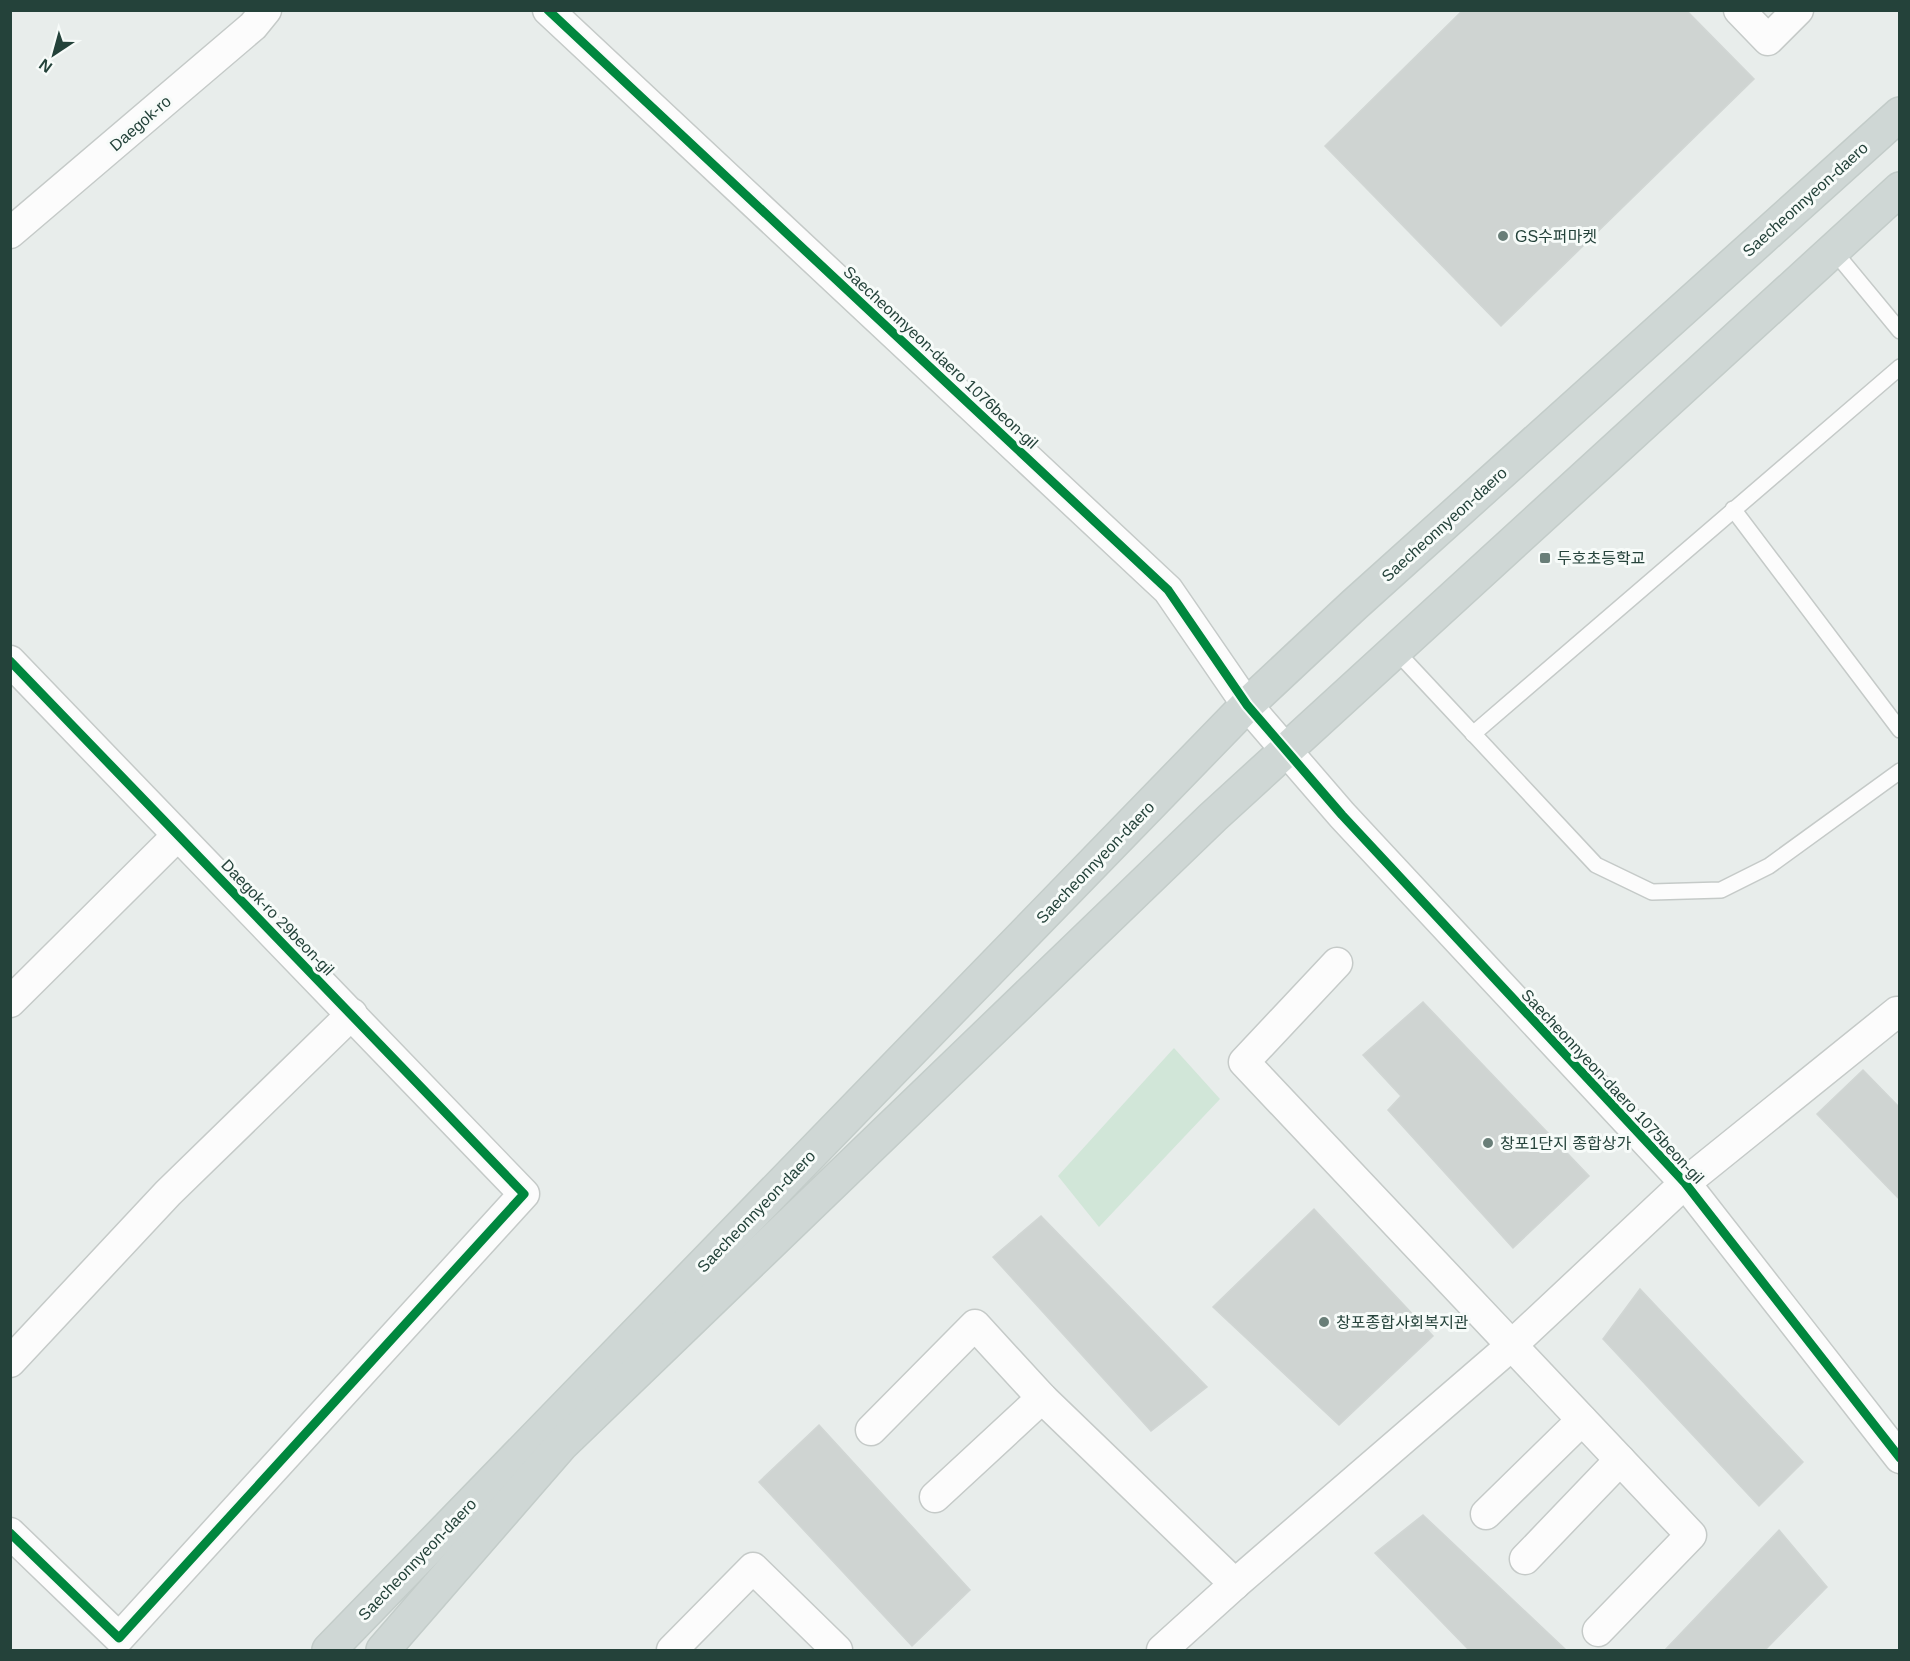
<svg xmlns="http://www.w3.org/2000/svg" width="1910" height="1661" font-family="Arial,'Noto Sans KR',sans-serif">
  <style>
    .green { fill: #d1e6d8 }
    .building { fill: #cfd4d2; stroke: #d1d6d4; stroke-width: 1.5 }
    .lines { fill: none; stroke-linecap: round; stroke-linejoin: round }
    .service-casing { stroke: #c5cac8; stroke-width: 18 }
    .minor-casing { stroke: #c5cac8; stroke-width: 33 }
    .primary-casing { stroke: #c3ccc9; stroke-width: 36 }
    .service { stroke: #fcfcfc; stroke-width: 15 }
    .minor { stroke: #fcfcfc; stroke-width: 30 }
    .primary { stroke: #cfd7d5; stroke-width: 33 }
    .cycleway-casing { stroke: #f7fbf9; stroke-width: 13 }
    .cycleway { stroke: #00873e; stroke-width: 9 }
    .poi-dot { fill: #697e78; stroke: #f7fbf9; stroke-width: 2 }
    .labels { text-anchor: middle; stroke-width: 6; stroke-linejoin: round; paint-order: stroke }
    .street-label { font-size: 16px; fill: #24423a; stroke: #f7fbf9 }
    .poi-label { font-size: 16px; fill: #24423a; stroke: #f7fbf9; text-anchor: start }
  </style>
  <rect width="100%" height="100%" fill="#e8edeb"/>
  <polygon class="green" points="1174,1048 1220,1099 1099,1227 1058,1176"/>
  <g class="building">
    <polygon points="1463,10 1686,10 1754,79 1501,326 1325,146"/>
    <polygon points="1423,1002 1589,1176 1513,1248 1388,1110 1401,1096 1363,1055"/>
    <polygon points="1863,1070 1900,1108 1900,1200 1817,1114"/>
    <polygon points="1314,1209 1433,1336 1339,1425 1213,1307"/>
    <polygon points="1041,1216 1207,1387 1151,1431 993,1257"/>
    <polygon points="1640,1289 1803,1462 1759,1506 1603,1339"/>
    <polygon points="819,1425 970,1590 912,1646 759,1482"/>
    <polygon points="1423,1515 1566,1650 1469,1650 1375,1553"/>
    <polygon points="1779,1530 1827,1587 1765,1650 1665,1650"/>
  </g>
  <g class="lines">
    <g class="service-casing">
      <g id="service">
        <polyline points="1833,250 1900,331"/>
        <polyline points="1733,509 1900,730"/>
        <polyline points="1396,651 1596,865 1652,892 1721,890 1769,866 1900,771"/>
        <polyline points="1473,734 1900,367"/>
      </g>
    </g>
    <g class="minor-casing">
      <g id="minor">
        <polyline points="548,10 1168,590 1247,705 1342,815 1685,1183 1900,1458"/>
        <polyline points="1739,10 1768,40 1798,10"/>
        <polyline points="10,233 253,26 266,10"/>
        <polyline points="10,661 524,1194 119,1638 10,1533"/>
        <polyline points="1337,963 1244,1062 1691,1535 1598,1631"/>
        <polyline points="10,1002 177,836"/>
        <polyline points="10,1362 168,1193 352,1014"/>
        <polyline points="871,1430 975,1325 1042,1398 1235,1584"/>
        <polyline points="935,1497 1042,1398"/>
        <polyline points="1486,1514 1582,1420"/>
        <polyline points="1525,1559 1620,1460"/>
        <polyline points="672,1650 753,1568 837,1650"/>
        <polyline points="1162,1650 1235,1584 1512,1345 1685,1183 1897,1012 1900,1015"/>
      </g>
    </g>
    <g class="primary-casing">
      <g id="primary">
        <polyline points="329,1650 1247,705 1354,605 1900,114"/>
        <polyline points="383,1650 562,1444 1213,817 1900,189"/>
      </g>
    </g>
    <use href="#service" class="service"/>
    <use href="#minor" class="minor"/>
    <use href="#primary" class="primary"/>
    <g class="cycleway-casing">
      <g id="cycleway">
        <polyline points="548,10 1168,590 1247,705 1342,815 1685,1183 1900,1458"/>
        <polyline points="10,661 524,1194 119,1638 10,1533"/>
      </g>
    </g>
    <use href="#cycleway" class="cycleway"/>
  </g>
  <g class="poi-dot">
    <circle cx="1503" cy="236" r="6"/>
    <rect x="1539" y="552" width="12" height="12" rx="3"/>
    <circle cx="1488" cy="1143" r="6"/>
    <circle cx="1324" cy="1322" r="6"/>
  </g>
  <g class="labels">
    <g class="street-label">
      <text transform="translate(140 123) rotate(-41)" y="6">Daegok-ro</text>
      <text transform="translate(1805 199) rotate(-42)" y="6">Saecheonnyeon-daero</text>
      <text transform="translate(941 357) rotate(43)" y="6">Saecheonnyeon-daero 1076beon-gil</text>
      <text transform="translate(1444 524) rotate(-42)" y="6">Saecheonnyeon-daero</text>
      <text transform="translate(1095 862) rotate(-46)" y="6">Saecheonnyeon-daero</text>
      <text transform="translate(278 917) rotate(46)" y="6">Daegok-ro 29beon-gil</text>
      <text transform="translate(1613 1086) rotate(47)" y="6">Saecheonnyeon-daero 1075beon-gil</text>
      <text transform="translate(756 1211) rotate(-46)" y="6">Saecheonnyeon-daero</text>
      <text transform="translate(417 1559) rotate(-46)" y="6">Saecheonnyeon-daero</text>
    </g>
    <g class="poi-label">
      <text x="1515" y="242">GS수퍼마켓</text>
      <text x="1557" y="564">두호초등학교</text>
      <text x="1500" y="1149">창포1단지 종합상가</text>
      <text x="1336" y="1328">창포종합사회복지관</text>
    </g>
  </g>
  <rect width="1910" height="1661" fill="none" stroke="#24423a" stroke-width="24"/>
  <g transform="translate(54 54) rotate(216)" stroke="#f7fbf9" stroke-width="4.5" paint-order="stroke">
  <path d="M0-4.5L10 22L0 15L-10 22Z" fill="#24423a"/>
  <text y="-9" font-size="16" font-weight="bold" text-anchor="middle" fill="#24423a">N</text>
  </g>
</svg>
